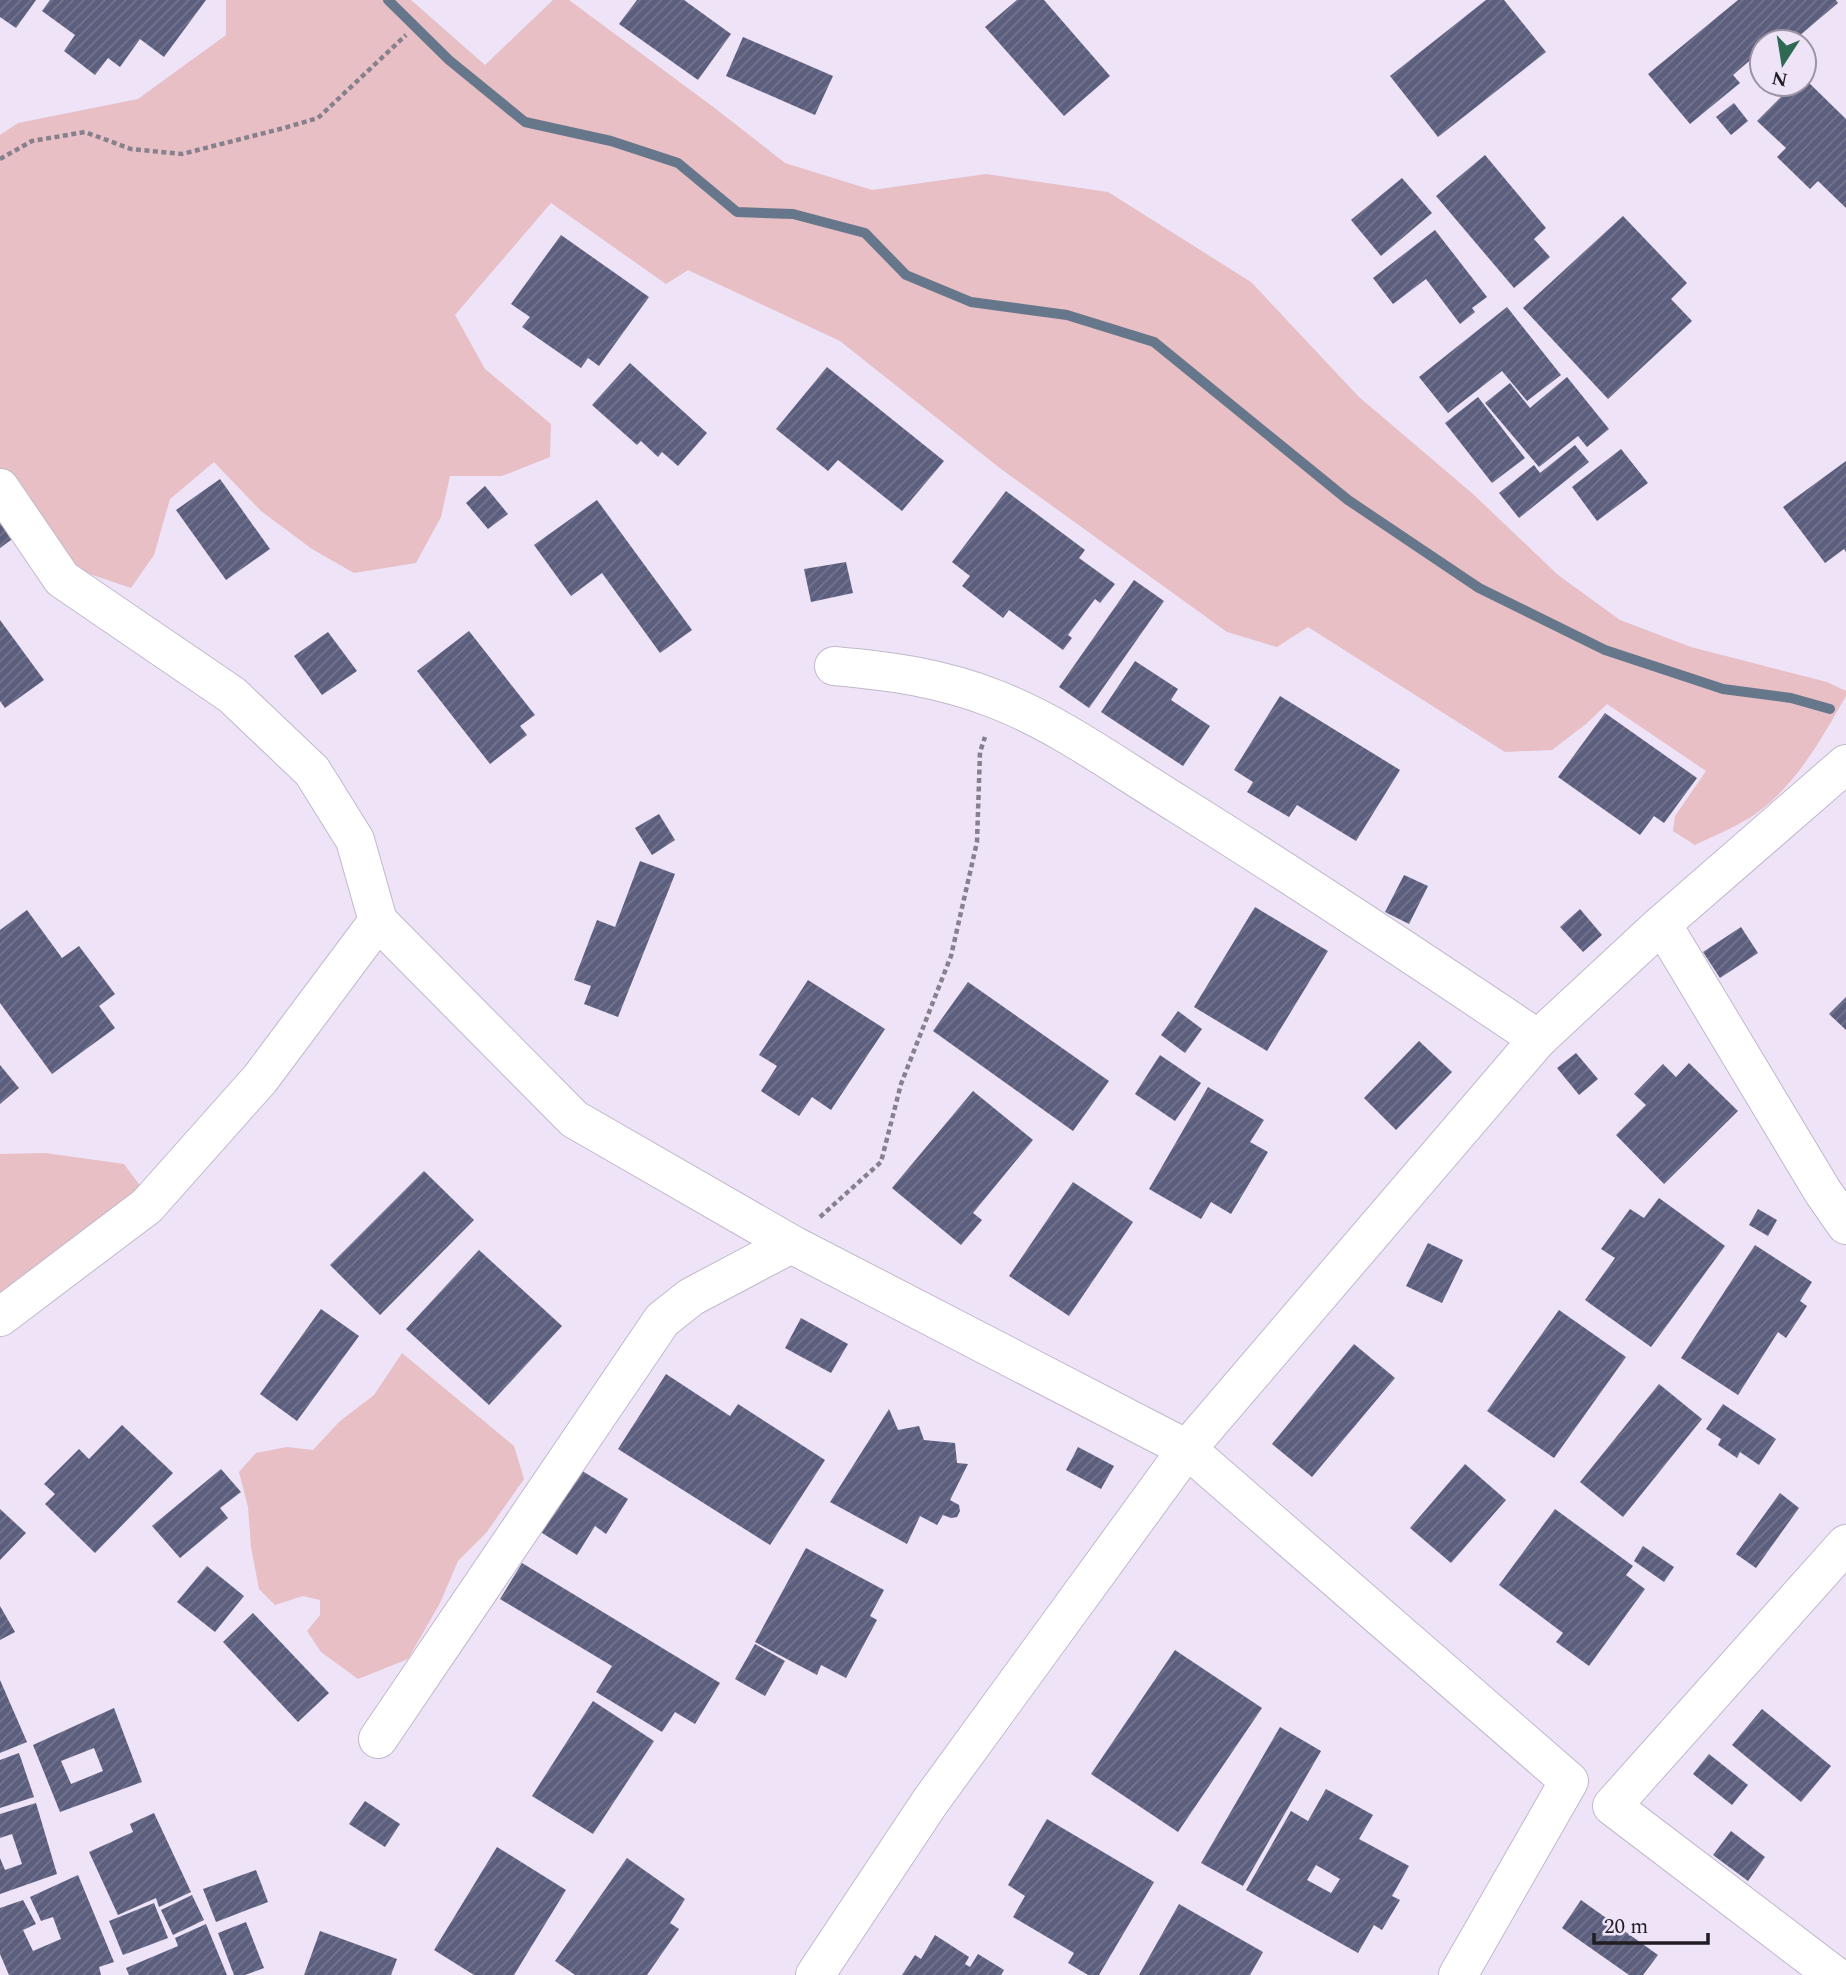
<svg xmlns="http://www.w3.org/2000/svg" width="1846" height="1975" font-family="Spectral,serif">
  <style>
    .green { fill: #e7bfc5 }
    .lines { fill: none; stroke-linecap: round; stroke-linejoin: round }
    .stream { stroke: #66768b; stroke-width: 10 }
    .building { fill: url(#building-hatch); fill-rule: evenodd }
    .minor-casing { stroke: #c2b8cb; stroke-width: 40 }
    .tertiary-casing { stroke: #c2b8cb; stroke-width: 40 }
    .path { stroke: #87808d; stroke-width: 4.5; stroke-dasharray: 5 3.5; stroke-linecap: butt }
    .minor { stroke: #fff; stroke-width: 38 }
    .tertiary { stroke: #fff; stroke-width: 38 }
  </style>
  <defs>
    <pattern id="building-hatch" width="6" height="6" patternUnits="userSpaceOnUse" patternTransform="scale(1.75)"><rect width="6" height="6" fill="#5c5e7d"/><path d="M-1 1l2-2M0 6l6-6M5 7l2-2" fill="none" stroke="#74758d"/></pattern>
  </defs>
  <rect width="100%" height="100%" fill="#eee3f7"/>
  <g class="green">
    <path d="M226 0H411L485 65 553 0H569L712 106 785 163 872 190 986 174 1108 192 1251 282 1359 397 1473 494 1558 575 1620 620 1691 647 1827 682 1846 691V696C1823 736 1799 780 1762 809 1744 824 1715 835 1695 845L1673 831 1675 816 1706 771 1607 704 1586 724 1552 750 1505 752 1308 627 1277 647 1227 632 1001 469 840 341 688 270 666 284 551 203 455 315 485 369 551 424 550 457 502 476H450L441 517 416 563 354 573 312 549 261 511 214 462 170 499 154 555 131 588 69 567 0 472V135L18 123 138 99 226 35Z"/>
    <polygon points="45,1153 124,1164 144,1191 0,1298 0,1154"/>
    <polygon points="402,1353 514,1446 524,1479 486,1533 458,1561 440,1603 408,1659 358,1679 321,1652 307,1631 320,1615 320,1600 303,1596 275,1605 259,1589 251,1547 248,1507 239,1472 256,1453 287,1447 313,1450 340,1421 374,1395"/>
  </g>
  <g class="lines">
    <polyline class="stream" points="388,0 449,60 525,122 611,141 678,163 737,212 793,214 865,233 906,275 971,302 1067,315 1154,342 1348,500 1479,588 1605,650 1723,689 1791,698 1830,709"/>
  </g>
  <g class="building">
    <polygon points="0,0 36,0 16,28 0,17"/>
    <polygon points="50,0 206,0 164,57 140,39 120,67 108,58 95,75 64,51 75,35 42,11"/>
    <polygon points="637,0 684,0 731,34 698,80 619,24"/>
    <polygon points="1017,0 1044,0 1110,76 1064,116 985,27"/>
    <polygon points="1486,0 1504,0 1546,52 1438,137 1390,76"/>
    <polygon points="1738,0 1836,0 1838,3 1792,42 1782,42 1778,37 1772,42 1762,42 1762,50 1733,75 1740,83 1690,124 1648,74"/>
    <polygon points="743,37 833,76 815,115 726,76"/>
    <polygon points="1804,78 1846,119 1846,208 1818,181 1810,189 1777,157 1786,148 1757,121 1794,84 1804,84"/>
    <polygon points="1734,103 1748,121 1731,135 1716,117"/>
    <polygon points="1485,155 1546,228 1534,239 1550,257 1514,288 1436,196"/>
    <polygon points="1402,178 1432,213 1381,256 1351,220"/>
    <polygon points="1623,216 1687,283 1671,299 1692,321 1608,399 1523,308"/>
    <polygon points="1435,230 1487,297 1472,308 1475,312 1460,324 1426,279 1393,304 1373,278"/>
    <polygon points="561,235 649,297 599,366 588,358 581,368 522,327 530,317 511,304"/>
    <polygon points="1507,307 1561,375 1527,401 1502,371 1448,413 1419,377"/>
    <polygon points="630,363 707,433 678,466 662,452 658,457 641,441 637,445 592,405"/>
    <polygon points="827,367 944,461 902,511 838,460 828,471 776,429"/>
    <polygon points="1567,377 1609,429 1587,447 1578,436 1539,467 1485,403 1510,383 1530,408"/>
    <polygon points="1478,397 1525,458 1492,483 1445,423"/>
    <polygon points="1575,445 1589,462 1519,518 1499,493 1534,465 1540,473"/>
    <polygon points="1621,449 1648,483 1597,521 1572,487"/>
    <polygon points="1846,461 1846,552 1844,549 1825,563 1783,507"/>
    <polygon points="220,479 270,549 226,580 176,510"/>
    <polygon points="485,486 508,514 488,529 466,503"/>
    <polygon points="1006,491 1085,550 1079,558 1115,584 1100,603 1095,599 1068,635 1072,638 1063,650 1009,610 1003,618 962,586 970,576 952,562"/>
    <polygon points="597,500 692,630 660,653 602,573 571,596 534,545"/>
    <polygon points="0,517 15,537 0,548"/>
    <polygon points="846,562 853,593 811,602 804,569"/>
    <polygon points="1134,580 1164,601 1089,708 1059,687"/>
    <polygon points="0,620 44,680 5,708 0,701"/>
    <polygon points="469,631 535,715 520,726 527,735 490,764 417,671"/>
    <polygon points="328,632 357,671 322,695 294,656"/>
    <polygon points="1135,661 1178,689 1171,700 1210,726 1183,766 1101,712"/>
    <polygon points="1280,696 1400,770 1356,841 1297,805 1289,817 1247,792 1253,782 1234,770"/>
    <polygon points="1605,713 1697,778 1664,823 1654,816 1640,835 1558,777"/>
    <polygon points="659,814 675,840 652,855 635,828"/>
    <polygon points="640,861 675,874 618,1017 584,1004 591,986 574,980 597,920 615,927"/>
    <polygon points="1404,875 1428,886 1409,924 1385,912"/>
    <polygon points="1255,907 1328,951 1267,1051 1194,1007"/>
    <polygon points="1580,909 1602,935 1583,952 1560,927"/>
    <polygon points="27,910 62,958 79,946 115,994 99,1006 115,1028 52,1074 0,1003 0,930"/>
    <polygon points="1741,927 1758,953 1720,978 1703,952"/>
    <polygon points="808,980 885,1029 831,1110 812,1097 799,1116 761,1091 777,1066 759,1055"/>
    <polygon points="968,982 1109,1081 1073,1131 933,1031"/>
    <polygon points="1846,997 1846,1030 1829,1014"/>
    <polygon points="1178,1011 1202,1029 1185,1053 1161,1035"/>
    <polygon points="1419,1041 1452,1072 1396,1130 1364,1098"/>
    <polygon points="1576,1053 1598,1079 1579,1095 1557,1068"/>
    <polygon points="1160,1055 1201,1083 1175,1121 1135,1094"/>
    <polygon points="1689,1063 1738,1111 1664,1184 1616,1135 1646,1105 1634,1094 1663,1064 1676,1077"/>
    <polygon points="0,1065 19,1088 0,1104"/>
    <polygon points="1208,1087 1264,1120 1250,1142 1268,1152 1231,1214 1211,1202 1201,1219 1149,1189"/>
    <polygon points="973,1091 1033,1140 973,1213 982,1220 961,1245 892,1188"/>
    <polygon points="424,1171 474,1220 380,1315 330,1265"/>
    <polygon points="1073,1182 1133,1222 1069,1316 1009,1276"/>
    <polygon points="1659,1198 1725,1246 1651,1347 1585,1300 1615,1258 1601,1249 1630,1209 1644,1218"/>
    <polygon points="1758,1209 1777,1220 1768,1236 1749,1225"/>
    <polygon points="1428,1243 1463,1260 1442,1303 1406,1286"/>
    <polygon points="1755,1245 1812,1282 1800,1301 1807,1306 1786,1338 1778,1332 1738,1395 1681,1358"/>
    <polygon points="479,1250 562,1326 489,1405 406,1329"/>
    <polygon points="321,1309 359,1336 297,1421 260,1394"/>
    <polygon points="1559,1310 1626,1357 1554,1458 1487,1411"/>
    <polygon points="801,1318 848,1344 831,1373 785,1348"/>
    <polygon points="1354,1344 1395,1378 1312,1477 1272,1444"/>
    <polygon points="666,1374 730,1416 738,1404 825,1460 770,1545 618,1449"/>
    <polygon points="1659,1384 1702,1419 1623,1517 1580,1482"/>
    <polygon points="1723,1404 1776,1439 1759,1465 1740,1452 1737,1458 1718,1445 1721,1439 1706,1429"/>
    <polygon points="889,1409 898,1430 919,1426 924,1440 955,1443 957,1463 968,1464 950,1500 959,1505 960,1511 957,1517 951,1518 943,1515 937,1525 920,1516 907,1544 830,1502"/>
    <polygon points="122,1425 173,1473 95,1553 45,1504 55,1494 44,1484 79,1449 89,1459"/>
    <polygon points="1078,1447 1114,1466 1101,1489 1066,1470"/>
    <polygon points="1465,1464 1506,1500 1451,1563 1410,1528"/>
    <polygon points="221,1469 241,1492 220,1508 228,1518 180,1558 152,1526"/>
    <polygon points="579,1469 628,1499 606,1534 595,1526 577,1555 539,1531"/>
    <polygon points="1780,1493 1799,1508 1756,1568 1736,1554"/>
    <polygon points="0,1509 26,1533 0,1560"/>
    <polygon points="1555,1509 1633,1566 1626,1575 1645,1589 1589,1666 1556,1642 1563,1633 1499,1585"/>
    <polygon points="1643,1546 1674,1567 1664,1582 1634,1561"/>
    <polygon points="806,1548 884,1590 870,1616 877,1620 846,1678 821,1665 817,1675 755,1642"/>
    <polygon points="522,1563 720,1683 695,1724 675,1712 662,1732 596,1692 612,1666 500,1599"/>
    <polygon points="207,1566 244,1596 215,1632 177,1602"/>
    <polygon points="0,1606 15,1632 0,1640"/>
    <polygon points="253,1613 329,1693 298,1722 223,1642"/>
    <polygon points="755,1644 785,1661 765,1696 735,1679"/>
    <polygon points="1175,1650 1262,1708 1178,1832 1091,1774"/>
    <polygon points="0,1680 27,1742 0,1753"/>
    <polygon points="593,1701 654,1741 593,1834 532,1796"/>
    <path d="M114 1708 142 1782 60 1812 33 1745ZM94 1748 103 1771 71 1784 61 1761Z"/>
    <polygon points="1762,1709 1831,1766 1801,1802 1732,1745"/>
    <polygon points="1280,1727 1321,1751 1243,1886 1201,1863"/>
    <polygon points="19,1753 34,1797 0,1808 0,1760"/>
    <polygon points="1709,1754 1748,1785 1732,1805 1693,1774"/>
    <path d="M1326 1789 1373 1815 1359 1839 1409 1866 1392 1896 1400 1900 1382 1930 1374 1925 1358 1953 1246 1890 1291 1811 1308 1821ZM1316 1865 1340 1879 1331 1893 1307 1880Z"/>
    <polygon points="365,1801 400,1824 385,1847 349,1824"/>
    <polygon points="36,1803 57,1874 0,1894 0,1858 5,1870 22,1864 12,1834 0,1838 0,1814"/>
    <polygon points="154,1813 191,1892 159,1907 156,1898 118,1915 89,1852 133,1832 130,1824"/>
    <polygon points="1047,1819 1154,1882 1099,1975 1088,1975 1068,1963 1074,1953 1013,1917 1025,1896 1008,1885"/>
    <polygon points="1731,1831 1765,1857 1748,1881 1713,1855"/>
    <polygon points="497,1847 566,1890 514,1975 474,1975 434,1950"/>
    <polygon points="627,1858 685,1899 670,1923 679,1929 647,1975 575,1975 555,1961"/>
    <polygon points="256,1870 268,1902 216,1922 203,1889"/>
    <polygon points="78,1875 114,1962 99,1967 101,1975 9,1975 0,1954 0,1908 23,1900 36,1924 23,1930 33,1951 61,1939 53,1917 41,1921 30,1897"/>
    <polygon points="192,1895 204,1920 173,1935 161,1910"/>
    <polygon points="1581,1900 1658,1955 1643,1975 1629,1975 1562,1928"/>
    <polygon points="154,1903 168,1938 123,1955 109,1921"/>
    <polygon points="1179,1904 1263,1952 1250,1975 1139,1975"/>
    <polygon points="246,1922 264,1968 245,1975 234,1975 218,1933"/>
    <polygon points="206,1924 227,1975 129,1975 126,1968 178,1946 175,1938"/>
    <polygon points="320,1931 397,1959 391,1975 304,1975"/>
    <polygon points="935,1935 969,1957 965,1964 970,1967 978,1954 1004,1970 1001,1975 902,1975 915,1955 921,1959"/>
  </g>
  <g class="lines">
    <g class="minor-casing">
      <g id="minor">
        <polyline points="0,488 62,579 232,695 312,771 355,840 378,921"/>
        <path d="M834 666C891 671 942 678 995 699 1060 724 1119 768 1178 804 1300 880 1419 959 1538 1039"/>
        <polyline points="1662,924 1823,1192 1846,1225"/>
        <polyline points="0,1317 147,1206 260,1079 378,921 574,1119 791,1244 1187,1449 1569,1781 1458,1975"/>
        <polyline points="378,1739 662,1320 691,1297 791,1244"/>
        <polyline points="1834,1975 1612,1806 1846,1544"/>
      </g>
    </g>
    <g class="tertiary-casing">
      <polyline id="tertiary" points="815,1975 930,1802 1187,1449 1538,1039 1662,924 1846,764"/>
    </g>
    <g class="path">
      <polyline points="0,159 32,141 85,132 131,149 182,154 284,128 318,118 406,35"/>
      <polyline points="820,1217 881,1162 901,1084 951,956 977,842 980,752 985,737"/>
    </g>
    <use href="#minor" class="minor"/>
    <use href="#tertiary" class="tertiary"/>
  </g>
  <g transform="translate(1783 63) rotate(192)"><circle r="33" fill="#eee3f7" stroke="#9c94a2" stroke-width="2"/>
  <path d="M0-5L12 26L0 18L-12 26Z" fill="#2e6953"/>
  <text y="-10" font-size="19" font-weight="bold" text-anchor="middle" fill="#201d23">N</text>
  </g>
  <path d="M1594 1933v10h114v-10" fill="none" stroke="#201d23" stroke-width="3.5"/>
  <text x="1604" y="1933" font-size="21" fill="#201d23" stroke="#eee3f7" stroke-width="5" paint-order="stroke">20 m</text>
</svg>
